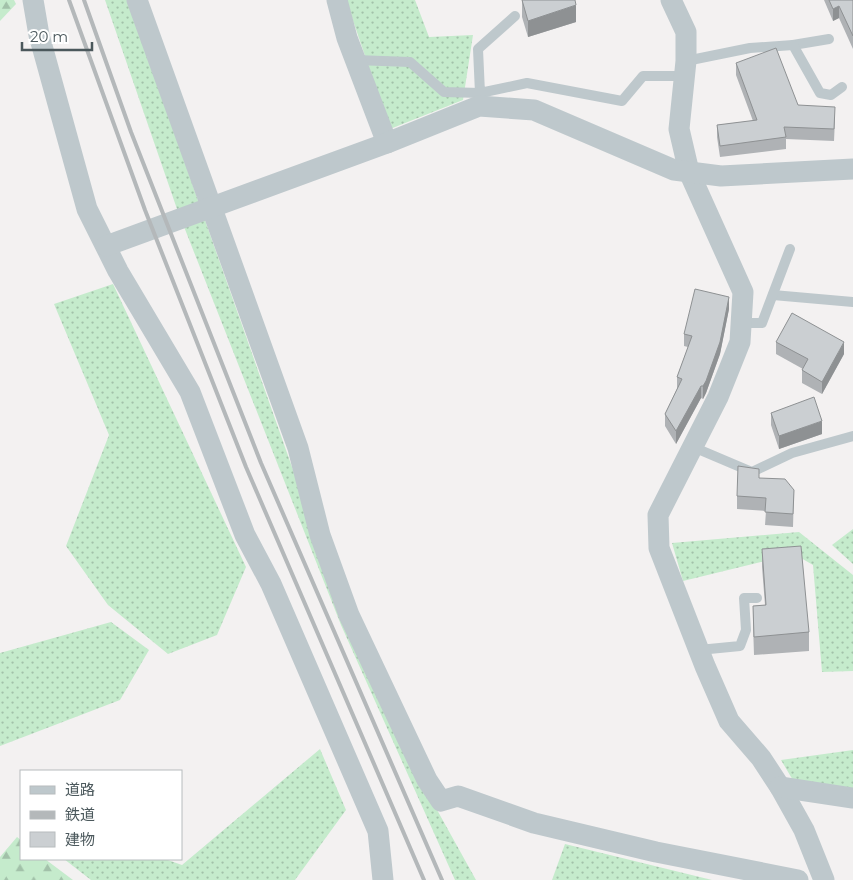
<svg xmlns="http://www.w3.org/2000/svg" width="853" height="880" font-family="Montserrat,'Noto Sans JP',sans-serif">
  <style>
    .grass { fill: url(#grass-dots) }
    .forest { fill: url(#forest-firs) }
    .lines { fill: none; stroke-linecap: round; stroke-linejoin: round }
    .service { stroke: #bec8cc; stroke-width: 10 }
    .minor { stroke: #bec8cc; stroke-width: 21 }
    .rail { stroke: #b4b8ba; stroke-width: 4 }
    .wall { fill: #afb2b5 }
    .shaded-wall { fill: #8e9193 }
    .building { fill: #cbcfd2; stroke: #8e9193 }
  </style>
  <defs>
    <pattern id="grass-dots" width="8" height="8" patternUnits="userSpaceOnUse" patternTransform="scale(1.25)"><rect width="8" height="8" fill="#c5ebcc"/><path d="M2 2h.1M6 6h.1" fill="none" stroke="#a2c1a9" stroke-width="1.8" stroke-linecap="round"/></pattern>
    <pattern id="forest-firs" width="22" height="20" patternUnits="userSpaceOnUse" patternTransform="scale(1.25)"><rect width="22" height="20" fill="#c5ebcc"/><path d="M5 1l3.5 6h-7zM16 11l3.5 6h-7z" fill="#a2c1a9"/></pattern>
  </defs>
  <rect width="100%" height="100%" fill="#f3f1f1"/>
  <g class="grass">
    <polygon points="105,0 130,0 194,189 347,623 426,790 476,880 455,880 341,625 177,209"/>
    <polygon points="346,0 415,0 429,37 473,35 463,100 390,129"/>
    <polygon points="113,284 246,567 217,635 168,654 108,605 66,546 109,435 54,304"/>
    <polygon points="853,529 853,564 832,545"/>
    <polygon points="799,532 853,575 853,671 822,672 813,565 794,554 683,581 672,543"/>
    <polygon points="111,622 149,650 120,700 0,746 0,653"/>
    <polygon points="320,749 346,810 295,880 91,880 64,859 165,859 182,865"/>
    <polygon points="853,750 853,795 794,782 781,760"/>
    <polygon points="565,844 712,880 552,880"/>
  </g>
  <g class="forest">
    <polygon points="0,0 14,0 16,4 0,21"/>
    <polygon points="17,837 21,840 21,859 45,859 73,880 0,880 0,857"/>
  </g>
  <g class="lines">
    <g class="service">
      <polyline points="515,16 478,49 480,93 527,83 622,101 643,76 684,76"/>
      <polyline points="793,45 829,39"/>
      <polyline points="355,60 410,62 444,92 480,93 480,100"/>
      <polyline points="686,61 750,48 793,45 820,93 831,95 842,87"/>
      <polyline points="773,295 853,302"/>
      <polyline points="741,323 762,323 790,249"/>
      <polyline points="693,447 752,472 792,453 853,436"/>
      <polyline points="699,650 740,646 746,630 744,598 757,598"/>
    </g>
    <g class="minor">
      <polyline points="33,0 39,35 87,209 118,271 190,392 245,535 271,584 378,831 383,880"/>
      <polyline points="137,0 298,448 320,535 349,615 427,780 441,801 458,796 534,823 656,852 798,880"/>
      <polyline points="337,0 347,38 387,143"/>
      <polyline points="671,0 686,32 686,61 679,129 689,172 743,292 740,342 718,397 658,515 659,548 705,666 729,721 761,758 780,787 804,830 824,880"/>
      <polyline points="106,246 387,143 479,106 534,110 674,170 721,176 853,169"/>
      <polyline points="780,787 853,798"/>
    </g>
    <g class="rail">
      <polyline points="69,0 145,210 246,467 424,880"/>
      <polyline points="84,0 131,132 261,463 442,880"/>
    </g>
  </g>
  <g class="wall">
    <polygon points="522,0 576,22 528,37 522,17"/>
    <polygon points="824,0 853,0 853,49 839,18 833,21"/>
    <polygon points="736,63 798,105 835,119 834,141 786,139 786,149 720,157 717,137 717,125 753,121 736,75"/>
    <polygon points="729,309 720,354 706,393 703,399 701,398 676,444 665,426 665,414 677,389 677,377 688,347 684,346 684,334"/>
    <polygon points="776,342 844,354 822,394 802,383 802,370 803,369 776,354"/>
    <polygon points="771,413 822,434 779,449 771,425"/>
    <polygon points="759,478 794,490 793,527 765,525 766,511 737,509 737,496"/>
    <polygon points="762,549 809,632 809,651 754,655 753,624 753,606 765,605 762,567"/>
  </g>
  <g class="shaded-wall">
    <polygon points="576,5 576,22 528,37 528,21"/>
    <polygon points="839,6 839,18 833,21 833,9"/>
    <polygon points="729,297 729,309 720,354 706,393 703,399 703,386"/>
    <polygon points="844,342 844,354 822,394 822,382"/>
    <polygon points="701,386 701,398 676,444 676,431"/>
    <polygon points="822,421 822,434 779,449 779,436"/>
  </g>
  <g class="building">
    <polygon points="522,0 575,0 576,5 528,21"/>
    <polygon points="829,0 853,0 853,36 839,6 833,9"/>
    <polygon points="776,48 798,105 835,107 834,129 784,127 786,137 720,146 717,125 757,120 736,63"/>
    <polygon points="695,289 729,297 720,342 706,381 703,386 701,386 676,431 665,414 682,379 677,377 692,336 684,334"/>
    <polygon points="792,313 844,342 822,382 802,370 808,359 776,342"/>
    <polygon points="814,397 822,421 779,436 771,413"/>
    <polygon points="738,466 759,469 759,478 785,479 794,490 793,514 765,512 766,498 737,496"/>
    <polygon points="801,546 809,632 754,637 753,606 766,605 762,549"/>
  </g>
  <rect x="20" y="770" width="162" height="90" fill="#ffffff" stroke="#b7bcbe"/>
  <rect x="30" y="786" width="25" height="8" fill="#bec8cc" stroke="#b7bcbe"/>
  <text x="65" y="795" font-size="15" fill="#4b585c">道路</text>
  <rect x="30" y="811" width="25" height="8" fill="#b4b8ba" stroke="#b7bcbe"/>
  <text x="65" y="820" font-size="15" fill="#4b585c">鉄道</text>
  <rect x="30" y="832" width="25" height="15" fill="#cbcfd2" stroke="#b7bcbe"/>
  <text x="65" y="845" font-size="15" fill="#4b585c">建物</text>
  <path d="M22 42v8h70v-8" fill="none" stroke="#4b585c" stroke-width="2.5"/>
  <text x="30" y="42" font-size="15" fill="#4b585c" stroke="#ffffff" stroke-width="4" paint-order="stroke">20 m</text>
</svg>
